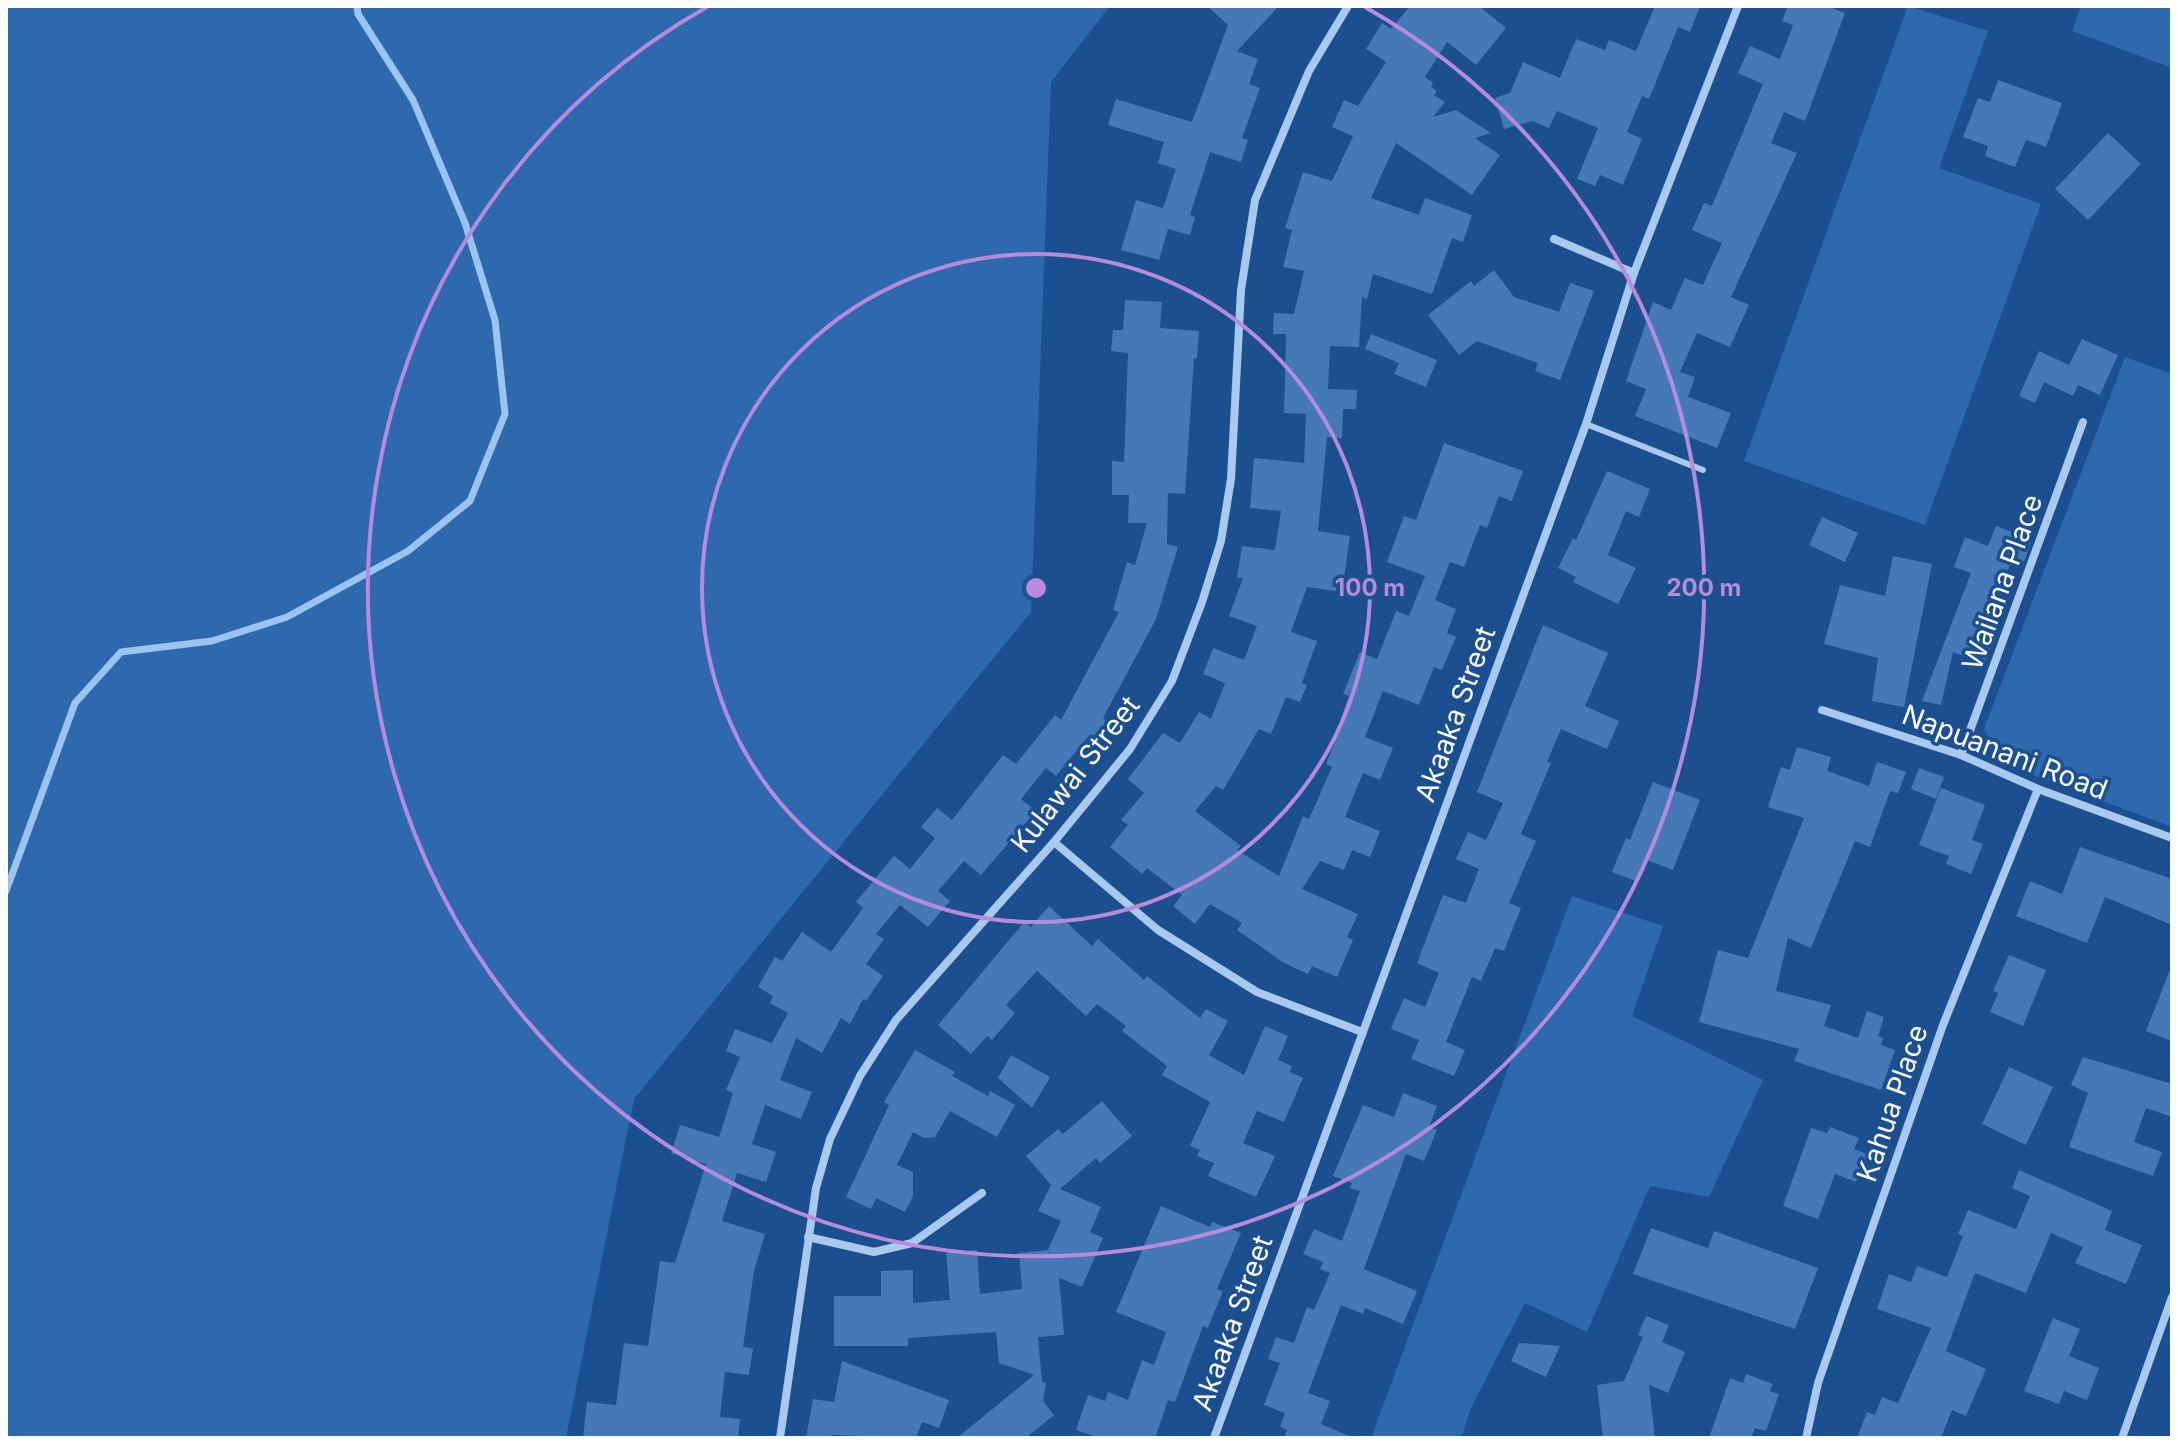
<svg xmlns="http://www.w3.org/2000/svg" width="2178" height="1444" font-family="Inter,sans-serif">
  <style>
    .green { fill: #2e69ad }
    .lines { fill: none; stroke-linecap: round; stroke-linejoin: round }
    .stream { stroke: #9cc4f0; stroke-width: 7 }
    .building { fill: #4478b7 }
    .lane { stroke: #a9c9ee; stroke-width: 6 }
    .street { stroke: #a9c9ee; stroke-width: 8 }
    .ring { fill: none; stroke: #b68bdc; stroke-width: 4 }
    .labels { text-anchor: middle; stroke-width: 7; stroke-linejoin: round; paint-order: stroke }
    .street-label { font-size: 28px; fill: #fff; stroke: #1b4f8f }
    .centre { fill: #b68bdc; stroke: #1b4f8f; stroke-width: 4 }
    .ring-label { font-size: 24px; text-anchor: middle; font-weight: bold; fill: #b68bdc; stroke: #1b4f8f; stroke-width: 7; stroke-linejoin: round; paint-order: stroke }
  </style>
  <rect width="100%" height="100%" fill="#1b4f8f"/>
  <g class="green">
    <polygon points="6,6 1110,6 1051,82 1031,612 634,1099 566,1438 6,1438"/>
    <polygon points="1908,6 1988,31 1939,168 2041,204 1925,525 1744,461"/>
    <polygon points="2081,6 2172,6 2172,68 2072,31"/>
    <polygon points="2125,357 2172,374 2172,827 2001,763 1984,729"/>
    <polygon points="1572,896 1663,926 1632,1016 1763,1080 1709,1197 1650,1186 1587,1332 1525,1303 1472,1406 1461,1438 1371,1438"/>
  </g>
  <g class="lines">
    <polyline class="stream" points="6,891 75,703 121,652 212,641 287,617 408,551 470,501 505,414 495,320 465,223 413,100 358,14 357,6"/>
  </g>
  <g class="building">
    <polygon points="1207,6 1279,6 1237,51 1258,59 1249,84 1260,88 1242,138 1248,140 1241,162 1210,152 1190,215 1195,217 1190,235 1168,229 1159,260 1121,250 1136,200 1163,208 1176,169 1158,163 1164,142 1108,125 1116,99 1192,122 1228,25"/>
    <polygon points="1410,6 1479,6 1506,28 1476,65 1447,42 1425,77 1433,83 1431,87 1437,91 1434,95 1445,102 1433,117 1456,110 1491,133 1475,138 1500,155 1472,195 1396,143 1371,198 1419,215 1425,198 1472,215 1463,242 1452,238 1432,294 1373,274 1367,299 1362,297 1359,347 1330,346 1328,389 1357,390 1356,409 1343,409 1342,438 1327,437 1318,531 1350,536 1342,592 1307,587 1291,632 1317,641 1302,683 1307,685 1300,702 1286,697 1271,734 1259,729 1223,790 1216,786 1195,811 1241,846 1237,850 1279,876 1303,816 1309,819 1332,767 1326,764 1344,720 1341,718 1349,696 1343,694 1360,652 1377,659 1396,611 1409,616 1425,576 1387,562 1404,516 1416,520 1444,443 1523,471 1512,501 1499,496 1487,528 1480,525 1464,567 1450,562 1435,600 1456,609 1447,633 1456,637 1442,670 1434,667 1419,705 1383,691 1365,737 1393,748 1380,780 1363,773 1345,817 1380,831 1370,857 1352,850 1344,870 1320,861 1302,889 1358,914 1347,937 1353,940 1337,977 1312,966 1308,974 1284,963 1237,930 1242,923 1210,904 1195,924 1173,906 1182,895 1147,868 1142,874 1110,847 1128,825 1121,820 1144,793 1128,779 1163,733 1180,743 1199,712 1211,719 1225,683 1203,674 1213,648 1244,660 1257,626 1229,616 1243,578 1237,578 1242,546 1275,550 1281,511 1250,508 1254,458 1304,463 1306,414 1284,413 1286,334 1273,334 1274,313 1294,314 1304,271 1283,267 1292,230 1285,228 1303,172 1332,181 1353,136 1332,127 1344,100 1358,106 1386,62 1366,49 1382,23 1391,29"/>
    <polygon points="1655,6 1700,6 1690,32 1678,27 1649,99 1642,96 1627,132 1642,139 1623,185 1600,175 1595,186 1577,179 1598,128 1557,111 1549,128 1532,121 1504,129 1495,98 1510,93 1523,62 1560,78 1576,39 1605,50 1609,40 1636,51"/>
    <polygon points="1788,6 1827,6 1845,13 1805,121 1784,112 1771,143 1797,153 1731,297 1749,305 1730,347 1697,333 1680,372 1695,377 1688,397 1731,413 1717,448 1635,416 1646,389 1626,381 1653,302 1671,310 1685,278 1703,285 1722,243 1692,230 1704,203 1712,206 1763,84 1738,73 1750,46 1780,59 1793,25 1782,21"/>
    <polygon points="1998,80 2062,103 2046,147 2026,140 2015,167 1985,156 1988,146 1963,137 1978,98 1990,102"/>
    <polygon points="2108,133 2141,164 2088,220 2055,189"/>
    <polygon points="1494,270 1514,297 1559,312 1570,283 1594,291 1560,380 1535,371 1538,363 1477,341 1459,355 1428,315 1471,281 1474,286"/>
    <polygon points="1125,300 1162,302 1160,328 1199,331 1197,358 1194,358 1185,494 1168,493 1167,544 1178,547 1156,619 1103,718 1109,724 1094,743 1087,738 1056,776 1046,768 1021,799 1036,811 981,875 964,861 938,891 950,901 928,927 900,905 876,934 884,939 866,964 883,976 866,1001 863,999 850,1024 841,1018 822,1053 796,1038 780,1080 812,1092 801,1119 765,1105 752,1144 776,1152 766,1182 737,1173 722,1221 765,1234 754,1271 743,1347 753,1348 749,1375 725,1372 720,1417 740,1419 738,1438 583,1438 587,1402 616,1405 624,1343 648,1346 660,1261 675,1263 706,1164 671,1153 680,1125 719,1137 733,1093 726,1090 740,1057 726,1051 735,1029 772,1043 788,1013 770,1003 773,996 758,987 775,957 782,961 802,932 831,952 863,908 856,902 894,856 910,869 935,838 921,827 937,808 952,820 1003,755 1016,764 1055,715 1061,720 1119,612 1113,610 1127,562 1135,565 1147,523 1128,523 1129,495 1112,495 1112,461 1124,462 1128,353 1111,351 1113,330 1123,330"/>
    <polygon points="1371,334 1437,360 1426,387 1394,374 1399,363 1365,349"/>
    <polygon points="2082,339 2118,355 2100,395 2078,385 2073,396 2044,382 2035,403 2019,396 2039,351 2069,365"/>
    <polygon points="1607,471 1650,489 1639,517 1626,511 1608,555 1636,568 1618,604 1573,582 1576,577 1558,568 1573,538 1576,540"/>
    <polygon points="1822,517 1858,533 1845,562 1809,545"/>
    <polygon points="1996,526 2032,539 2023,565 2011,561 2000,592 2004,594 1985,643 1991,646 1984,664 1953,652 1941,705 1922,701 1971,573 1954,567 1965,537 1988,546"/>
    <polygon points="1893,556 1932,564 1904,707 1872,701 1878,658 1824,644 1840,585 1885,596"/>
    <polygon points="1543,625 1608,653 1585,706 1619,721 1607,749 1561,729 1547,762 1551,763 1521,834 1536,841 1509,903 1521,908 1504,951 1495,948 1481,981 1472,977 1446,1042 1465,1050 1454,1076 1411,1059 1419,1040 1391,1029 1404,998 1425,1007 1439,973 1417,963 1443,895 1466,903 1479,869 1456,859 1468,832 1486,840 1503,803 1477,792"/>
    <polygon points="1797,747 1831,757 1827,771 1869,786 1877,762 1906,772 1898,793 1890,791 1870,847 1855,841 1811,948 1788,938 1776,991 1831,1005 1824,1026 1858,1038 1867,1011 1884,1017 1878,1036 1883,1038 1881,1045 1895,1050 1881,1090 1794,1061 1799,1049 1699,1022 1718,950 1748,958 1804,818 1768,807 1781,767 1790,770"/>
    <polygon points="1919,768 1944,777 1936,799 1911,789"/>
    <polygon points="1653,782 1700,800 1673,870 1647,860 1638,882 1612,872 1626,838 1630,840"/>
    <polygon points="1941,788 1985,805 1972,840 1983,844 1971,874 1946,864 1949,856 1919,845"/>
    <polygon points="2080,847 2172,879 2172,925 2105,897 2087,943 2016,916 2030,881 2062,894"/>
    <polygon points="1049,906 1092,946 1098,939 1144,980 1147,976 1200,1018 1206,1009 1228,1021 1209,1055 1244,1075 1265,1026 1288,1036 1278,1060 1292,1066 1290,1072 1303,1078 1284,1122 1257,1111 1243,1143 1275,1156 1256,1197 1208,1176 1214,1163 1197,1156 1200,1150 1190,1146 1210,1102 1162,1075 1167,1066 1122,1031 1126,1026 1097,1004 1086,1016 1037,971 1006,1005 1015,1013 992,1040 987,1036 971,1054 938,1025 1025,921 1031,927"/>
    <polygon points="2009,955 2046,970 2023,1026 1990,1012 1998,993 1993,991"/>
    <polygon points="2171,967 2172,967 2172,1041 2146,1031"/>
    <polygon points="915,1050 955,1072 952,1076 988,1096 990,1091 1015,1105 997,1137 950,1111 935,1137 924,1138 913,1132 897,1165 913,1172 913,1196 905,1212 876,1198 871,1209 846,1197 889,1105 884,1102"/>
    <polygon points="1011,1055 1050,1077 1032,1108 998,1078"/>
    <polygon points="2083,1057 2172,1084 2172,1117 2146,1108 2134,1142 2162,1152 2153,1176 2069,1147 2088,1093 2071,1085"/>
    <polygon points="2009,1067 2053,1087 2026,1145 1982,1124"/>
    <polygon points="1403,1093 1437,1106 1429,1127 1437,1130 1424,1161 1406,1154 1364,1269 1417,1291 1403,1324 1365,1308 1363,1314 1341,1305 1308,1393 1330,1401 1321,1424 1354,1438 1284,1438 1287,1430 1280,1427 1285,1413 1264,1405 1280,1363 1268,1359 1276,1337 1294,1343 1307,1307 1314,1310 1330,1273 1320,1269 1323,1262 1303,1254 1314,1229 1342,1241 1360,1191 1350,1188 1352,1183 1333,1176 1363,1105 1394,1117"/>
    <polygon points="1102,1101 1132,1136 1100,1163 1096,1158 1060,1189 1101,1207 1090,1232 1103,1238 1082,1287 1059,1278 1064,1335 1038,1337 1042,1382 1046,1383 1043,1401 1054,1415 1026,1438 957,1438 1034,1375 999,1363 996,1332 908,1338 908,1346 834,1346 834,1296 881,1296 881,1271 913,1270 913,1303 950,1300 946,1253 977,1250 980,1294 1022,1289 1019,1253 1048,1250 1061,1221 1038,1211 1051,1185 1026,1156 1058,1129 1063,1134"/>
    <polygon points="1830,1127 1859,1138 1854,1149 1867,1154 1856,1182 1835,1174 1818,1219 1783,1206 1811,1128 1827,1133"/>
    <polygon points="2019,1170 2112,1211 2105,1230 2142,1245 2126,1284 2075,1263 2083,1247 2051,1233 2026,1293 1975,1273 1946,1351 1986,1369 1966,1416 1952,1410 1941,1438 1857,1438 1867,1412 1875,1415 1882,1397 1898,1403 1931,1328 1877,1309 1889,1274 1911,1282 1917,1266 1947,1277 1963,1236 1958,1234 1968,1210 2016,1229 2030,1196 2012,1188"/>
    <polygon points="1161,1206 1210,1227 1212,1222 1241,1233 1217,1289 1223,1291 1208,1328 1203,1326 1175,1402 1168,1400 1155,1438 1100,1438 1076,1430 1088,1395 1105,1401 1108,1392 1128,1400 1142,1360 1154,1365 1166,1332 1116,1312"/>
    <polygon points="1651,1228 1708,1248 1714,1231 1818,1268 1795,1329 1633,1274"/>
    <polygon points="1646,1316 1669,1325 1662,1342 1685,1352 1668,1393 1649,1385 1655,1438 1603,1438 1597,1385 1624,1381 1643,1337 1638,1335"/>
    <polygon points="2053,1318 2080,1329 2069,1356 2099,1368 2087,1400 2064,1391 2059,1404 2024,1391"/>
    <polygon points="1519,1343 1560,1346 1546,1377 1511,1361"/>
    <polygon points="842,1361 949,1400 939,1428 922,1422 916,1438 832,1435 832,1438 806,1438 813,1399 834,1402"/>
    <polygon points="1746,1374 1773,1384 1770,1391 1779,1394 1766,1431 1755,1428 1751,1438 1709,1438 1730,1378 1743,1383"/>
  </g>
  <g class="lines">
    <polyline class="lane" points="1586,424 1703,470"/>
    <g class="street">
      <polyline points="1554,239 1634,273"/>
      <polyline points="1822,710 1961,755 2038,789 2172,838"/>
      <polyline points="1961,755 2083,422"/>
      <polyline points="1054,842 1158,930 1257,992 1362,1032"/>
      <polyline points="808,1237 874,1252 912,1243 982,1193"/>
      <polyline points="780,1438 816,1188 830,1139 860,1076 896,1020 1054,842 1130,749 1172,681 1202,602 1221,541 1231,479 1241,290 1255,200 1309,71 1348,6"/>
      <polyline points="1214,1438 1586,424 1634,273 1738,6"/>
      <polyline points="1806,1438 1818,1383 1943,1025 2038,789"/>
      <polyline points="2122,1438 2172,1297"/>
    </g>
  </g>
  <g class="ring">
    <circle cx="1036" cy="588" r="334"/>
    <path d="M1365 7A668 668 0 1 1 707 7"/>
  </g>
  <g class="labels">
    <g class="street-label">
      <text transform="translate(2002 582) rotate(-70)" y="10">Wailana Place</text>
      <text transform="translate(1455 714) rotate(-70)" y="10">Akaaka Street</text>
      <text transform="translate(2005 752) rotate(21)" y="10">Napuanani Road</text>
      <text transform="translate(1075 774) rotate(-52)" y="10">Kulawai Street</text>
      <text transform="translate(1892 1103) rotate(-71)" y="10">Kahua Place</text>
      <text transform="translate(1232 1323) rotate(-70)" y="10">Akaaka Street</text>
    </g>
  </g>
  <circle cx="1036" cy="588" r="12" class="centre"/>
  <g class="ring-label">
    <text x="1370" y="596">100 m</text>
    <text x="1704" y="596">200 m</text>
  </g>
  <rect width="2178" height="1444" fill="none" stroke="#ffffff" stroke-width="16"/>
</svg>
